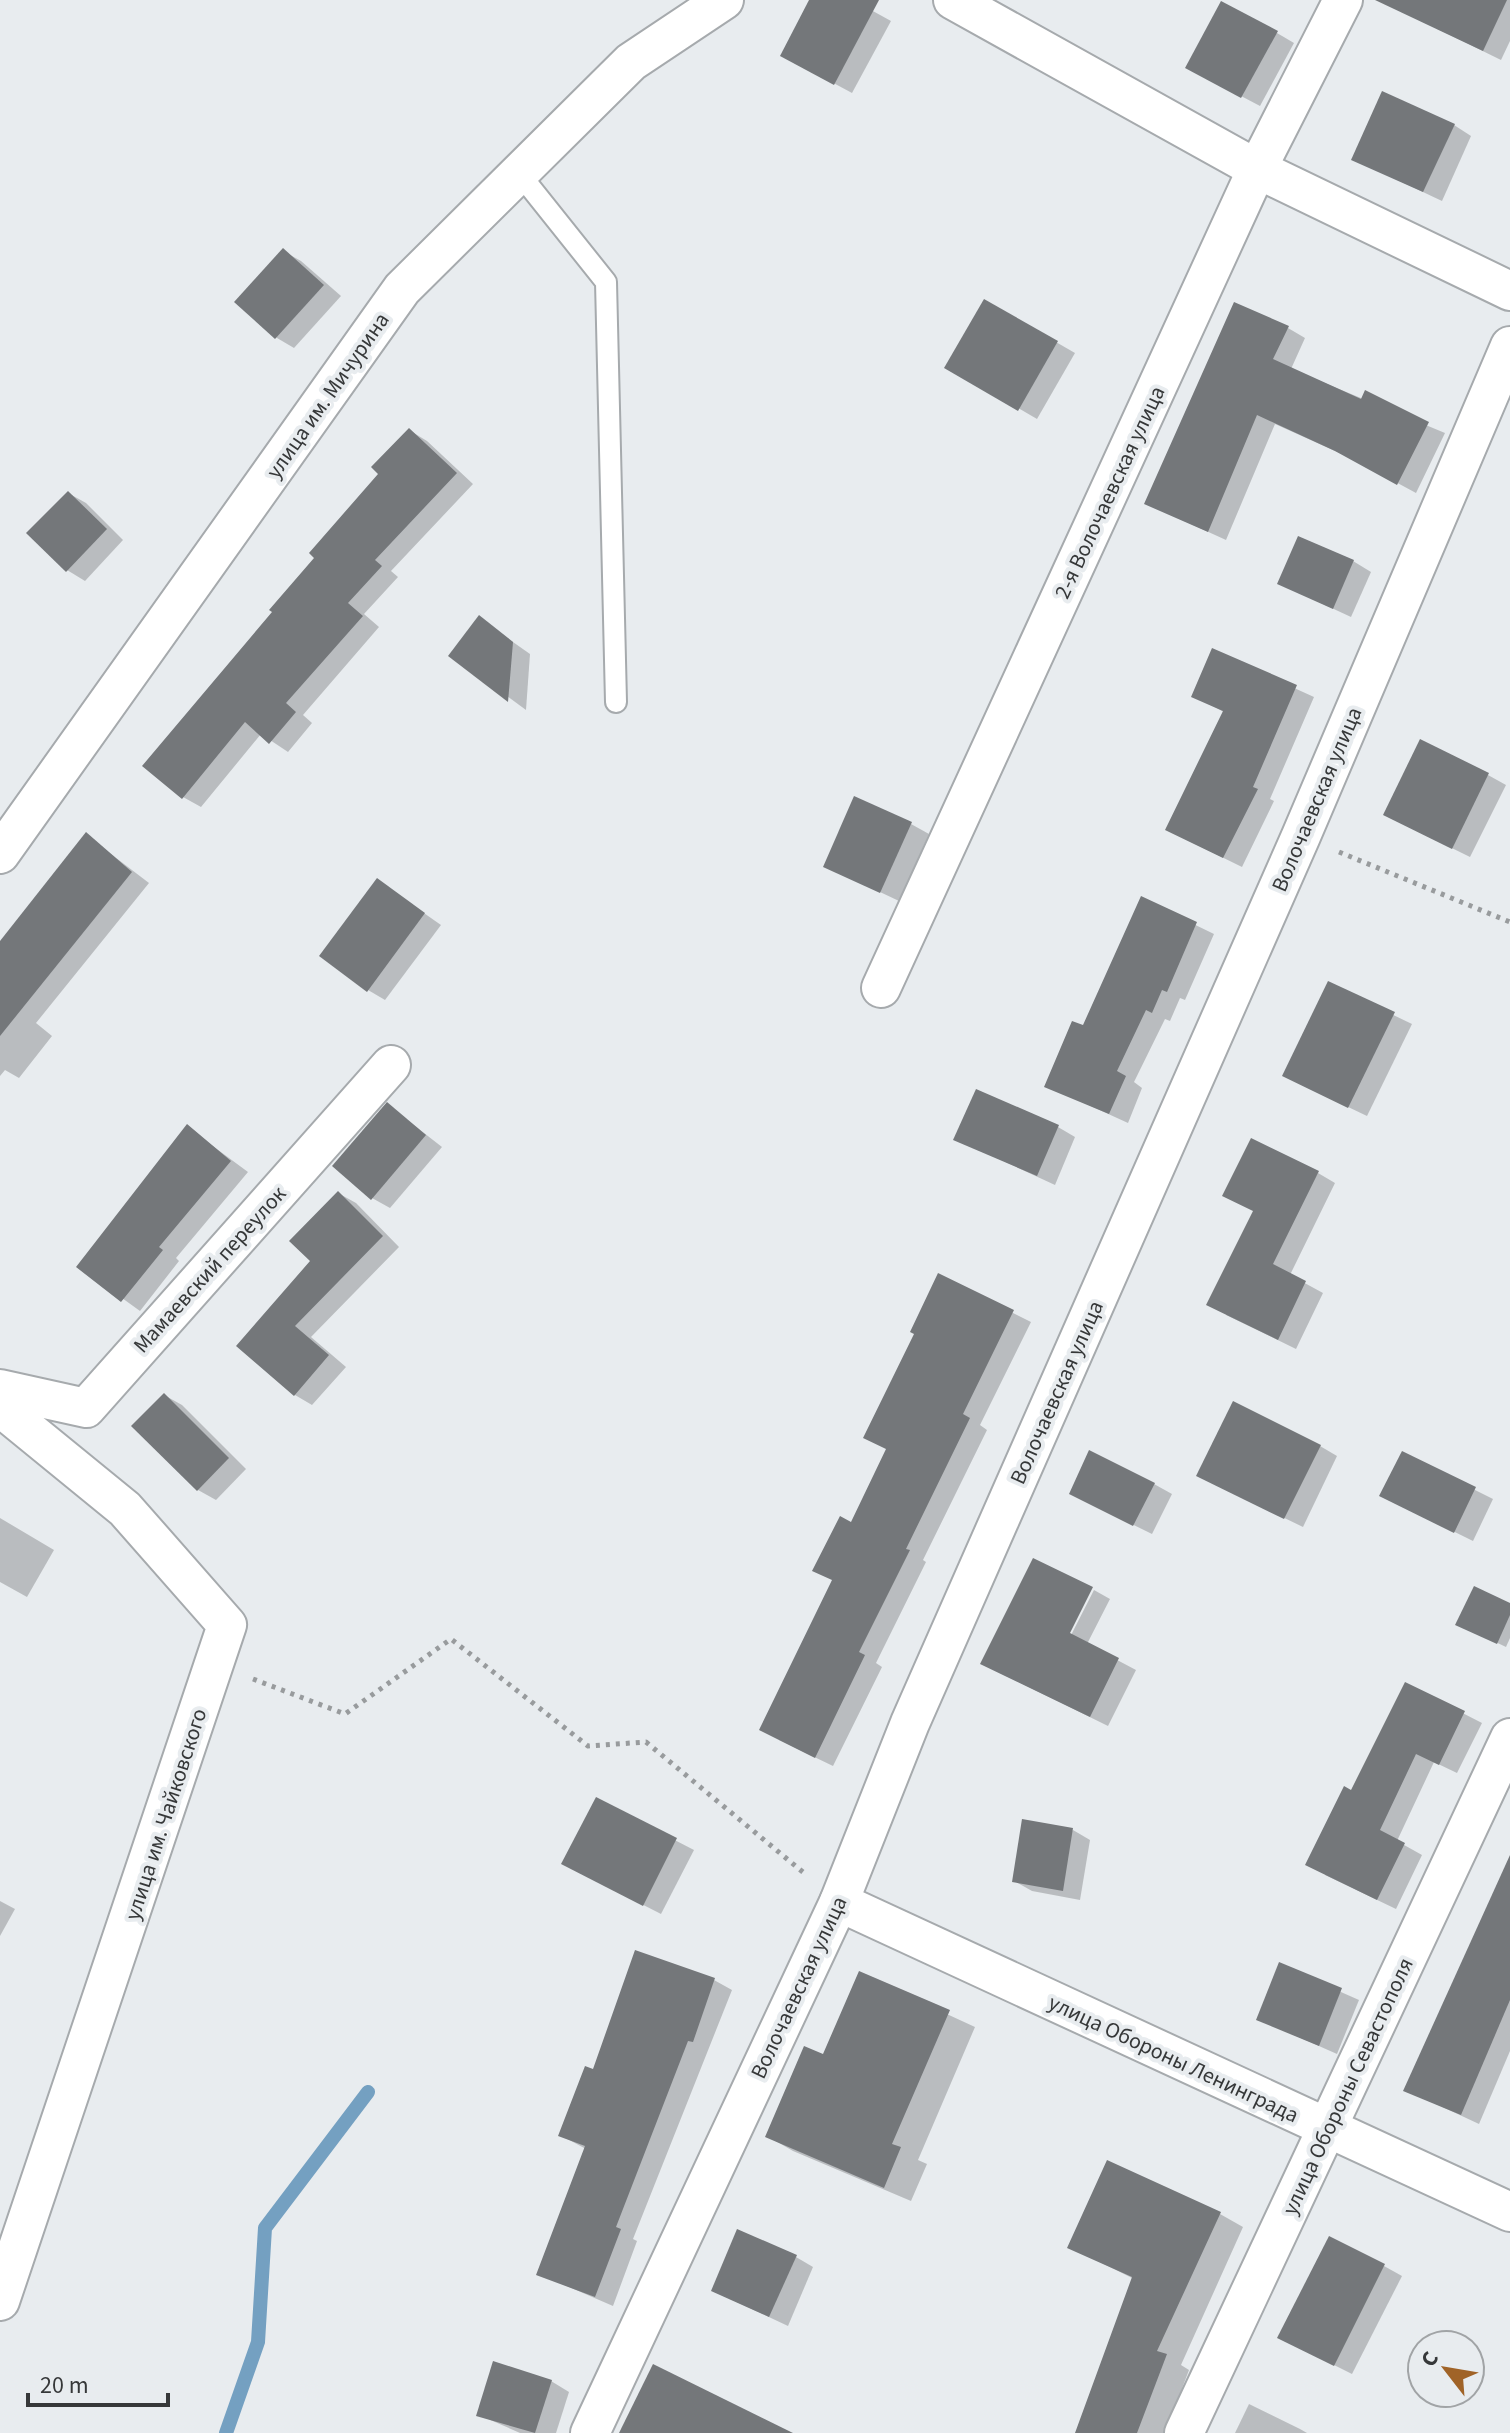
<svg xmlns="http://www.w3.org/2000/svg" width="1510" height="2433" font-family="'Source Sans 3',sans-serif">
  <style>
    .shadow { fill: #0003 }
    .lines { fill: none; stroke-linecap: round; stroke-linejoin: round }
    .stream { stroke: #74a0c1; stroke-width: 14 }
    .building { fill: #74777a }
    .service-casing { stroke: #a6aaad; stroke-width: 24 }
    .minor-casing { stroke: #a6aaad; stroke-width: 42 }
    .path { stroke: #989b9d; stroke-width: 5; stroke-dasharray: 4 6; stroke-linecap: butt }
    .service { stroke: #fff; stroke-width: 20 }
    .minor { stroke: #fff; stroke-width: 38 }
    .labels { text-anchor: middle; stroke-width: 8; stroke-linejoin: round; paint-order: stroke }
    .street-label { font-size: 22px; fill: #363839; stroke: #e8ecef }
  </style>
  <rect width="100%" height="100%" fill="#e8ecef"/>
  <g class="shadow">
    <polygon points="811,0 853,0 891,21 852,93 800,65"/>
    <polygon points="1404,0 1510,0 1510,41 1501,60 1399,10"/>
    <polygon points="1277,33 1294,43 1260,106 1205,77"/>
    <polygon points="1454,125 1471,136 1442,201 1353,159"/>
    <polygon points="283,251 301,261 341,296 294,348 277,338 237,302"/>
    <polygon points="985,301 1075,353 1037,419 947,367"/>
    <polygon points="1288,328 1305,338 1291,369 1445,433 1416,493 1355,460 1275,424 1226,540 1147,504"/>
    <polygon points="409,430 427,441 473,484 391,571 398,577 364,614 379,627 303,715 312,723 288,752 261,734 201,807 183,797 275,612 381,474"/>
    <polygon points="68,493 86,503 123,540 85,581 67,570"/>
    <polygon points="1353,561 1371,572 1351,617 1280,584"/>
    <polygon points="479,618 530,654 526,710 451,655"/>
    <polygon points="1213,651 1314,697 1270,799 1274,801 1242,867 1185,839 1224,712 1193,696"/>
    <polygon points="1488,775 1506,785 1470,857 1403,824"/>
    <polygon points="911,824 929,834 899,901 825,866"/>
    <polygon points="86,835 149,883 36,1023 52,1036 19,1078 5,1070 0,1076 0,946"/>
    <polygon points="378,881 441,925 385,1000 368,990"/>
    <polygon points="1142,899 1214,934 1185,1000 1180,998 1170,1021 1165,1019 1134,1082 1142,1088 1128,1123 1047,1086 1084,1028"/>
    <polygon points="1329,984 1412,1024 1367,1116 1302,1085"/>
    <polygon points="388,1105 442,1147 390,1208 372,1198"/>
    <polygon points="187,1127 248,1172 176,1258 179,1261 140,1311 79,1267"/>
    <polygon points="1058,1127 1075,1137 1055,1185 956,1139"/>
    <polygon points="1318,1173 1335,1183 1290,1275 1323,1293 1296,1349 1226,1315"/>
    <polygon points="338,1193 356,1203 399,1247 311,1337 346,1367 312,1405 295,1395 239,1346 312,1261"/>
    <polygon points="939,1276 1031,1322 980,1425 987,1430 923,1560 926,1562 876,1663 882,1667 833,1766 779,1740 851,1524 888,1450 917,1334"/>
    <polygon points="164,1395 182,1405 246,1469 216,1500 198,1490"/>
    <polygon points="1320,1446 1337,1456 1303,1527 1216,1485"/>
    <polygon points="1403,1454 1493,1499 1473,1541 1400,1505"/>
    <polygon points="1154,1484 1172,1494 1152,1534 1089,1503"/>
    <polygon points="0,1518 54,1550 27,1597 0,1582"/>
    <polygon points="1094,1590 1110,1599 1087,1644 1136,1670 1108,1726 1000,1673 1064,1641 1067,1643"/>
    <polygon points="1510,1605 1510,1638 1506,1647 1466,1628"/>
    <polygon points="1406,1684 1482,1723 1457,1773 1434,1762 1397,1841 1422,1855 1396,1909 1325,1875 1352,1793"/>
    <polygon points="597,1800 694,1850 661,1914 581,1873"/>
    <polygon points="1073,1830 1090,1840 1080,1900 1032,1891 1014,1881"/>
    <polygon points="1510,1860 1510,2051 1479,2124 1406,2090"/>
    <polygon points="0,1901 15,1909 0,1936"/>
    <polygon points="636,1952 714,1980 732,1990 633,2239 637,2241 613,2306 539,2274 586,2149 560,2135 594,2071"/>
    <polygon points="1280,1965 1359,2000 1337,2054 1258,2019"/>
    <polygon points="860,1974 975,2027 918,2160 927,2164 911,2201 793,2151 767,2136 824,2057"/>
    <polygon points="1220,2214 1243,2227 1181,2365 1189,2370 1165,2433 1089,2433 1134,2279 1070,2247"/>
    <polygon points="796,2257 813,2267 788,2326 713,2291"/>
    <polygon points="1384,2266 1402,2276 1352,2374 1298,2347"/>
    <polygon points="551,2381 569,2392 556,2433 520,2433 479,2415"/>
    <polygon points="1249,2404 1300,2429 1307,2433 1235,2433"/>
  </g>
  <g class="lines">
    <polyline class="stream" points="226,2433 258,2342 265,2228 368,2092"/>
  </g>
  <g class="building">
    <polygon points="809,0 879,0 834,85 780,56"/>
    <polygon points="1375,0 1507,0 1483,51"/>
    <polygon points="1221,1 1278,31 1241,98 1185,68"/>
    <polygon points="1382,91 1455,124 1423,192 1351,160"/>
    <polygon points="283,248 324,285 275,339 234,302"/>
    <polygon points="984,299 1058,341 1018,411 944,368"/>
    <polygon points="1234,302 1289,326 1273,359 1361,399 1365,390 1429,422 1397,485 1335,451 1257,415 1208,532 1144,504"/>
    <polygon points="409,428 457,473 375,560 382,566 348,603 363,616 286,703 296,712 269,744 245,722 182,799 142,766 272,612 269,610 314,558 309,553 378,474 371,467"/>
    <polygon points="68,491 107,529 66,572 26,533"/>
    <polygon points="1298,536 1354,560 1333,609 1277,584"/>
    <polygon points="479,615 513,642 508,702 448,656"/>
    <polygon points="1212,648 1297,685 1253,787 1258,789 1223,858 1165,830 1223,711 1191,697"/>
    <polygon points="1420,739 1489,773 1452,849 1383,815"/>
    <polygon points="854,796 912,822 880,893 823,867"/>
    <polygon points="86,832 132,872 0,1036 0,941"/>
    <polygon points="377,878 425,913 367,992 319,956"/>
    <polygon points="1141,896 1197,922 1167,992 1162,990 1152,1013 1146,1010 1117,1071 1126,1076 1109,1114 1044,1087 1072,1021 1083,1025"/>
    <polygon points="1328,981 1395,1012 1348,1108 1282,1076"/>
    <polygon points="976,1089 1059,1125 1037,1176 953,1140"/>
    <polygon points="387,1102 426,1135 371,1200 332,1166"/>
    <polygon points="187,1124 231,1161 159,1247 163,1250 121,1302 76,1267"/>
    <polygon points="1251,1138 1319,1171 1273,1264 1306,1281 1278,1340 1206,1305 1253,1211 1222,1196"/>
    <polygon points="338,1191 383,1236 295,1326 329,1355 294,1396 236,1346 310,1261 289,1241"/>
    <polygon points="938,1273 1014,1310 963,1414 970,1418 906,1549 910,1550 859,1652 865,1655 815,1758 759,1730 832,1580 812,1571 840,1516 851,1522 886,1449 863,1438 914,1334 910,1332"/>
    <polygon points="164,1393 229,1458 197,1491 131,1426"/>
    <polygon points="1233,1401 1321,1445 1284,1519 1196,1476"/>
    <polygon points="1089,1450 1155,1483 1133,1526 1069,1494"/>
    <polygon points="1402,1451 1476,1487 1454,1533 1379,1496"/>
    <polygon points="1033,1558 1093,1587 1070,1633 1119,1658 1090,1717 980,1664"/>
    <polygon points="1474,1586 1510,1603 1510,1615 1497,1644 1455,1625"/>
    <polygon points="1405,1682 1465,1711 1439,1765 1416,1754 1380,1830 1405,1843 1377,1900 1305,1865 1344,1786 1351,1790"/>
    <polygon points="596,1797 677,1838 643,1906 561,1864"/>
    <polygon points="1022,1819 1073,1828 1063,1891 1012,1882"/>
    <polygon points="1510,1855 1510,2000 1461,2115 1403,2091"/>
    <polygon points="635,1950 715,1978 693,2042 688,2041 616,2227 621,2229 595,2297 536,2275 585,2146 558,2136 585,2066 593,2069"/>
    <polygon points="1279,1962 1342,1988 1319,2046 1256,2020"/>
    <polygon points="859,1971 950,2010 892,2144 901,2147 884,2188 765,2137 804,2046 823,2054"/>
    <polygon points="1107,2160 1221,2212 1157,2351 1167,2354 1137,2433 1075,2433 1132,2277 1067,2248"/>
    <polygon points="737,2229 797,2255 769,2317 711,2291"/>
    <polygon points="1329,2236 1385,2264 1334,2366 1277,2338"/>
    <polygon points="493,2361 552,2380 535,2433 476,2416"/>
    <polygon points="653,2364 793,2433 619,2433"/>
  </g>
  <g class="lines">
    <g class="service-casing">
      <polyline id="service" points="519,173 606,282 616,702"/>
    </g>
    <g class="minor-casing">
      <g id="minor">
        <polyline points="953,0 1257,169 1510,291"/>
        <polyline points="0,854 402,289 631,62 724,0"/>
        <polyline points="881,988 1257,169 1343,0"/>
        <polyline points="0,1389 86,1408 391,1065"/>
        <polyline points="0,1407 125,1509 227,1625 0,2301"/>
        <polyline points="839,1902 1510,2212"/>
        <polyline points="590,2433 839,1902 910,1723 1301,836 1510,346"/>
        <polyline points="1184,2433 1510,1738"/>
      </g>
    </g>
    <g class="path">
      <polyline points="1339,852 1510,922"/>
      <polyline points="253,1679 345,1714 451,1639 588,1746 646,1742 804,1873"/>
    </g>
    <use href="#service" class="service"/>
    <use href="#minor" class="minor"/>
  </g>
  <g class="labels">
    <g class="street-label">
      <text transform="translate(327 395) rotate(-55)" y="8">улица им. Мичурина</text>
      <text transform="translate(1109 492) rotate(-65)" y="8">2-я Волочаевская улица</text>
      <text transform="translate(1316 799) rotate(-67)" y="8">Волочаевская улица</text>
      <text transform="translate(209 1269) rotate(-48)" y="8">Мамаевский переулок</text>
      <text transform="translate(1056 1392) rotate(-66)" y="8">Волочаевская улица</text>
      <text transform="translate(165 1814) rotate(-72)" y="8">улица им. Чайковского</text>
      <text transform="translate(798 1987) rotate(-65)" y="8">Волочаевская улица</text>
      <text transform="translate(1174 2058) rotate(25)" y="8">улица Обороны Ленинграда</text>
      <text transform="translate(1347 2086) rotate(-65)" y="8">улица Обороны Севастополя</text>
    </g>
  </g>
  <g transform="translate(1446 2369) rotate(301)"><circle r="38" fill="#e8ecef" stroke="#a1a4a6" stroke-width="2"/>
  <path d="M0-6L14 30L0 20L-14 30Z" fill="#a06327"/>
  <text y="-12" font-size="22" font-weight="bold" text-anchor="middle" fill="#363839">С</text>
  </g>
  <path d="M28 2393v12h140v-12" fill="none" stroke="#363839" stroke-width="4"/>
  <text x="40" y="2393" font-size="24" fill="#363839" stroke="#e8ecef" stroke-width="6" paint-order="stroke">20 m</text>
</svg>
